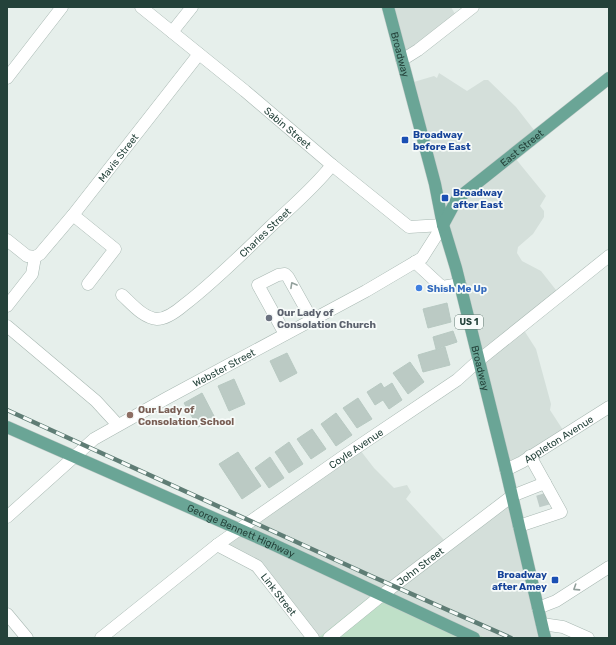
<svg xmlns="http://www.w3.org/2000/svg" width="616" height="645" font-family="Rubik,sans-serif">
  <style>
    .built { fill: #d4dfda }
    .green { fill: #bfe0c8 }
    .building { fill: #bbcac4; stroke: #b8c9c2 }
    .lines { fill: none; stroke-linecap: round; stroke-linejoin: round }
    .minor-tunnel { stroke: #bfccc8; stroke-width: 12; stroke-dasharray: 12 6; stroke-linecap: butt }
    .minor-casing { stroke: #a8b8b2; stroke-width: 13 }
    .major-casing { stroke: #c2cac8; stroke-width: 13 }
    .minor { stroke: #fff; stroke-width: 12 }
    .major { stroke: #6aa596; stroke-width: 12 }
    .rail-casing { stroke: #5f7d75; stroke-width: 4.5 }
    .rail { stroke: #f7fbf9; stroke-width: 3; stroke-dasharray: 9; stroke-linecap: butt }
    .oneway { stroke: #92a09c }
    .transit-dot { fill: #1a4fb4; stroke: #f7fbf9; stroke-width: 1.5 }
    .shop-dot { fill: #3f7fe0; stroke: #f7fbf9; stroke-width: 1.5 }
    .worship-dot { fill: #6b7280; stroke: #f7fbf9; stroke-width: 1.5 }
    .education-dot { fill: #8d6e63; stroke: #f7fbf9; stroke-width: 1.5 }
    .labels { text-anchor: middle; stroke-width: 3.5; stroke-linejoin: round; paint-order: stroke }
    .shield { fill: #f7fbf9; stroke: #637a73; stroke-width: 1 }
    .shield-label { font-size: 9px; font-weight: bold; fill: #24423a }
    .street-label { font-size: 10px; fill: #24423a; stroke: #f7fbf9 }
    .transit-label { font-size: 10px; font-weight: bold; fill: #164399; stroke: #f7fbf9; text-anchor: start }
    .shop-label { font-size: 10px; font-weight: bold; fill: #366cbe; stroke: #f7fbf9; text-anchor: start }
    .worship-label { font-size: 10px; font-weight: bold; fill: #5b616d; stroke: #f7fbf9; text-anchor: start }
    .education-label { font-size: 10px; font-weight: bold; fill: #785e54; stroke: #f7fbf9; text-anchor: start }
  </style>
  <rect width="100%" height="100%" fill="#e6efeb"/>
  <g class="built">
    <polygon points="387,7 451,7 455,14 400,58"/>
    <polygon points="439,73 467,91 484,80 488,80 516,107 534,130 533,134 511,153 546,196 540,206 544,211 544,217 533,234 518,247 517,253 522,261 541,271 556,290 555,295 520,324 536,349 551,404 550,410 563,430 508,466 407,84 434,76 437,78"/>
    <polygon points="357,446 374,468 394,488 407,485 411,492 406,499 445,541 507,493 545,638 486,638 477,634 369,598 318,638 313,638 239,557 216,543"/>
  </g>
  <polygon class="green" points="374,593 477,634 486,638 318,638"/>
  <g class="building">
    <polygon points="447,303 451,322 428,328 423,309"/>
    <polygon points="453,331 457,342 436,349 433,337"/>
    <polygon points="445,347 450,365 423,372 418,355"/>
    <polygon points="287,353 297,373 280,382 270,361"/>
    <polygon points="410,362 424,382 408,394 393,373"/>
    <polygon points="234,379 245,404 229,411 218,386"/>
    <polygon points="381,383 384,388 392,383 402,400 389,409 383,400 375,405 367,392"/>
    <polygon points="202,393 215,418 198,427 184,403"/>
    <polygon points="358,398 372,419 357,428 343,408"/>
    <polygon points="336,413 352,435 336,446 321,424"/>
    <polygon points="312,429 326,449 311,459 297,439"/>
    <polygon points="289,442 303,464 289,473 275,452"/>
    <polygon points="238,452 261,486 242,499 219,464"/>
    <polygon points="270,457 284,478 269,488 255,468"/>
  </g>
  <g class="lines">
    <polyline class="minor-tunnel" points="542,494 546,508"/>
    <g class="minor-casing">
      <g id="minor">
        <path id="s1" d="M141 7 245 91 332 165 409 227 443 225"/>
        <polyline points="172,32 192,7"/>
        <polyline points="402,60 418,50 473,7"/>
        <polyline points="7,78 62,7"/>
        <polyline points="73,215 115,249 88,284"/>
        <polyline points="7,240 27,256 35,257"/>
        <path id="s2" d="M35 257 40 254 73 215 199 54"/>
        <polyline points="415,262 442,287 460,284"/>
        <path id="s3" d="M122 295C131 303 143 318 157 319 166 319 177 311 184 305 213 283 243 253 270 227 291 207 314 188 332 165"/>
        <polyline points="7,306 32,274 35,257"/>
        <polyline points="7,326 96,401 118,425"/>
        <polyline points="285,334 258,285 278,275 285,274 288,277 312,320"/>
        <path id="s4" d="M506 470 522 462 609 407"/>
        <path id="s5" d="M7 517 94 439 167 398 366 291 422 258 443 225"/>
        <polyline points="519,526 561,512 530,456"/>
        <path id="s6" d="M217 545 257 566 313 638"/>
        <polyline points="538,608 556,601 609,567"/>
        <polyline points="7,614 27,638"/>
        <polyline points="542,624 563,627 588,638"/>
        <path id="s7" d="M101 638 217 545 251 521 344 456 457 380 478 361 609 256"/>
        <path id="s8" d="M329 638 382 595 512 496 545 483"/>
      </g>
    </g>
    <g class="major-casing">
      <g id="major">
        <path id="s9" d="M388 7 435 184 443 225 456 268 506 470 545 638"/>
        <path id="s10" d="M443 225 457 199 609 78"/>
        <path id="s11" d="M7 427 268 542 474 638"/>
      </g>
    </g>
    <use href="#minor" class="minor"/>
    <use href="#major" class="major"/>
    <g class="rail-casing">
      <polyline id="rail" points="7,410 371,576 511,638"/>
    </g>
    <use href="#rail" class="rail"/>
  </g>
  <defs><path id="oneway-chevron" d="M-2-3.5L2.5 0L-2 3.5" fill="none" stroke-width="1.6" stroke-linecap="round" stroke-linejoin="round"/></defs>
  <g class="oneway">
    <use href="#oneway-chevron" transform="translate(293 285) rotate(-119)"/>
    <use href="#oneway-chevron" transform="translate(576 588) rotate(147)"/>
  </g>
  <g class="transit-dot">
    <rect x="401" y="136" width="8" height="8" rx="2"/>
    <rect x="441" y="194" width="8" height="8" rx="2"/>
    <rect x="551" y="576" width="8" height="8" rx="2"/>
  </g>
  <circle class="shop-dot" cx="419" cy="288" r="4"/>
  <circle class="worship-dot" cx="269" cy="318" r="4"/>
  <circle class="education-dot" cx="130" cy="415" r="4"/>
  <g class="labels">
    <rect class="shield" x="455" y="315" width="28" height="14" rx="3"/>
    <g class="shield-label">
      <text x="469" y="325">US 1</text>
    </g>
    <g class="street-label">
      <text dy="4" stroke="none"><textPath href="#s9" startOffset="49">Broadway</textPath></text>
      <text dy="4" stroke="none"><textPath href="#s1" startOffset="190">Sabin Street</textPath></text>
      <text dy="4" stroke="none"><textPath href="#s10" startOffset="112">East Street</textPath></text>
      <text dy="4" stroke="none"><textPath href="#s2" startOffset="130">Mavis Street</textPath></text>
      <text dy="4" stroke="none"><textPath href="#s3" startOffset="183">Charles Street</textPath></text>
      <text dy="4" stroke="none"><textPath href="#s5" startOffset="265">Webster Street</textPath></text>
      <text dy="4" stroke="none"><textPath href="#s9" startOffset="373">Broadway</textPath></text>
      <text dy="4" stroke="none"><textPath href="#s4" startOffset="61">Appleton Avenue</textPath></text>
      <text dy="4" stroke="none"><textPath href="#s7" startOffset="318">Coyle Avenue</textPath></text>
      <text dy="4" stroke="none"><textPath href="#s11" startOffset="256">George Bennett Highway</textPath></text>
      <text dy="4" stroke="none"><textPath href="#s8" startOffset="116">John Street</textPath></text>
      <text dy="4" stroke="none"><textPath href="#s6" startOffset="81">Link Street</textPath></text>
    </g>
    <g class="transit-label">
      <text x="413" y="138">Broadway<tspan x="413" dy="12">before East</tspan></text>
      <text x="453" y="196">Broadway<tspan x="453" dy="12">after East</tspan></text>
      <text x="547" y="578" text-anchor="end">Broadway<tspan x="547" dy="12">after Amey</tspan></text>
    </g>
    <g class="shop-label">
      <text x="427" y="292">Shish Me Up</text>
    </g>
    <g class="worship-label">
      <text x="277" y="316">Our Lady of<tspan x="277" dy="12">Consolation Church</tspan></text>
    </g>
    <g class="education-label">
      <text x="138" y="413">Our Lady of<tspan x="138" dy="12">Consolation School</tspan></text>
    </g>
  </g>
  <rect width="616" height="645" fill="none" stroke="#24423a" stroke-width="16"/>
</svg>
